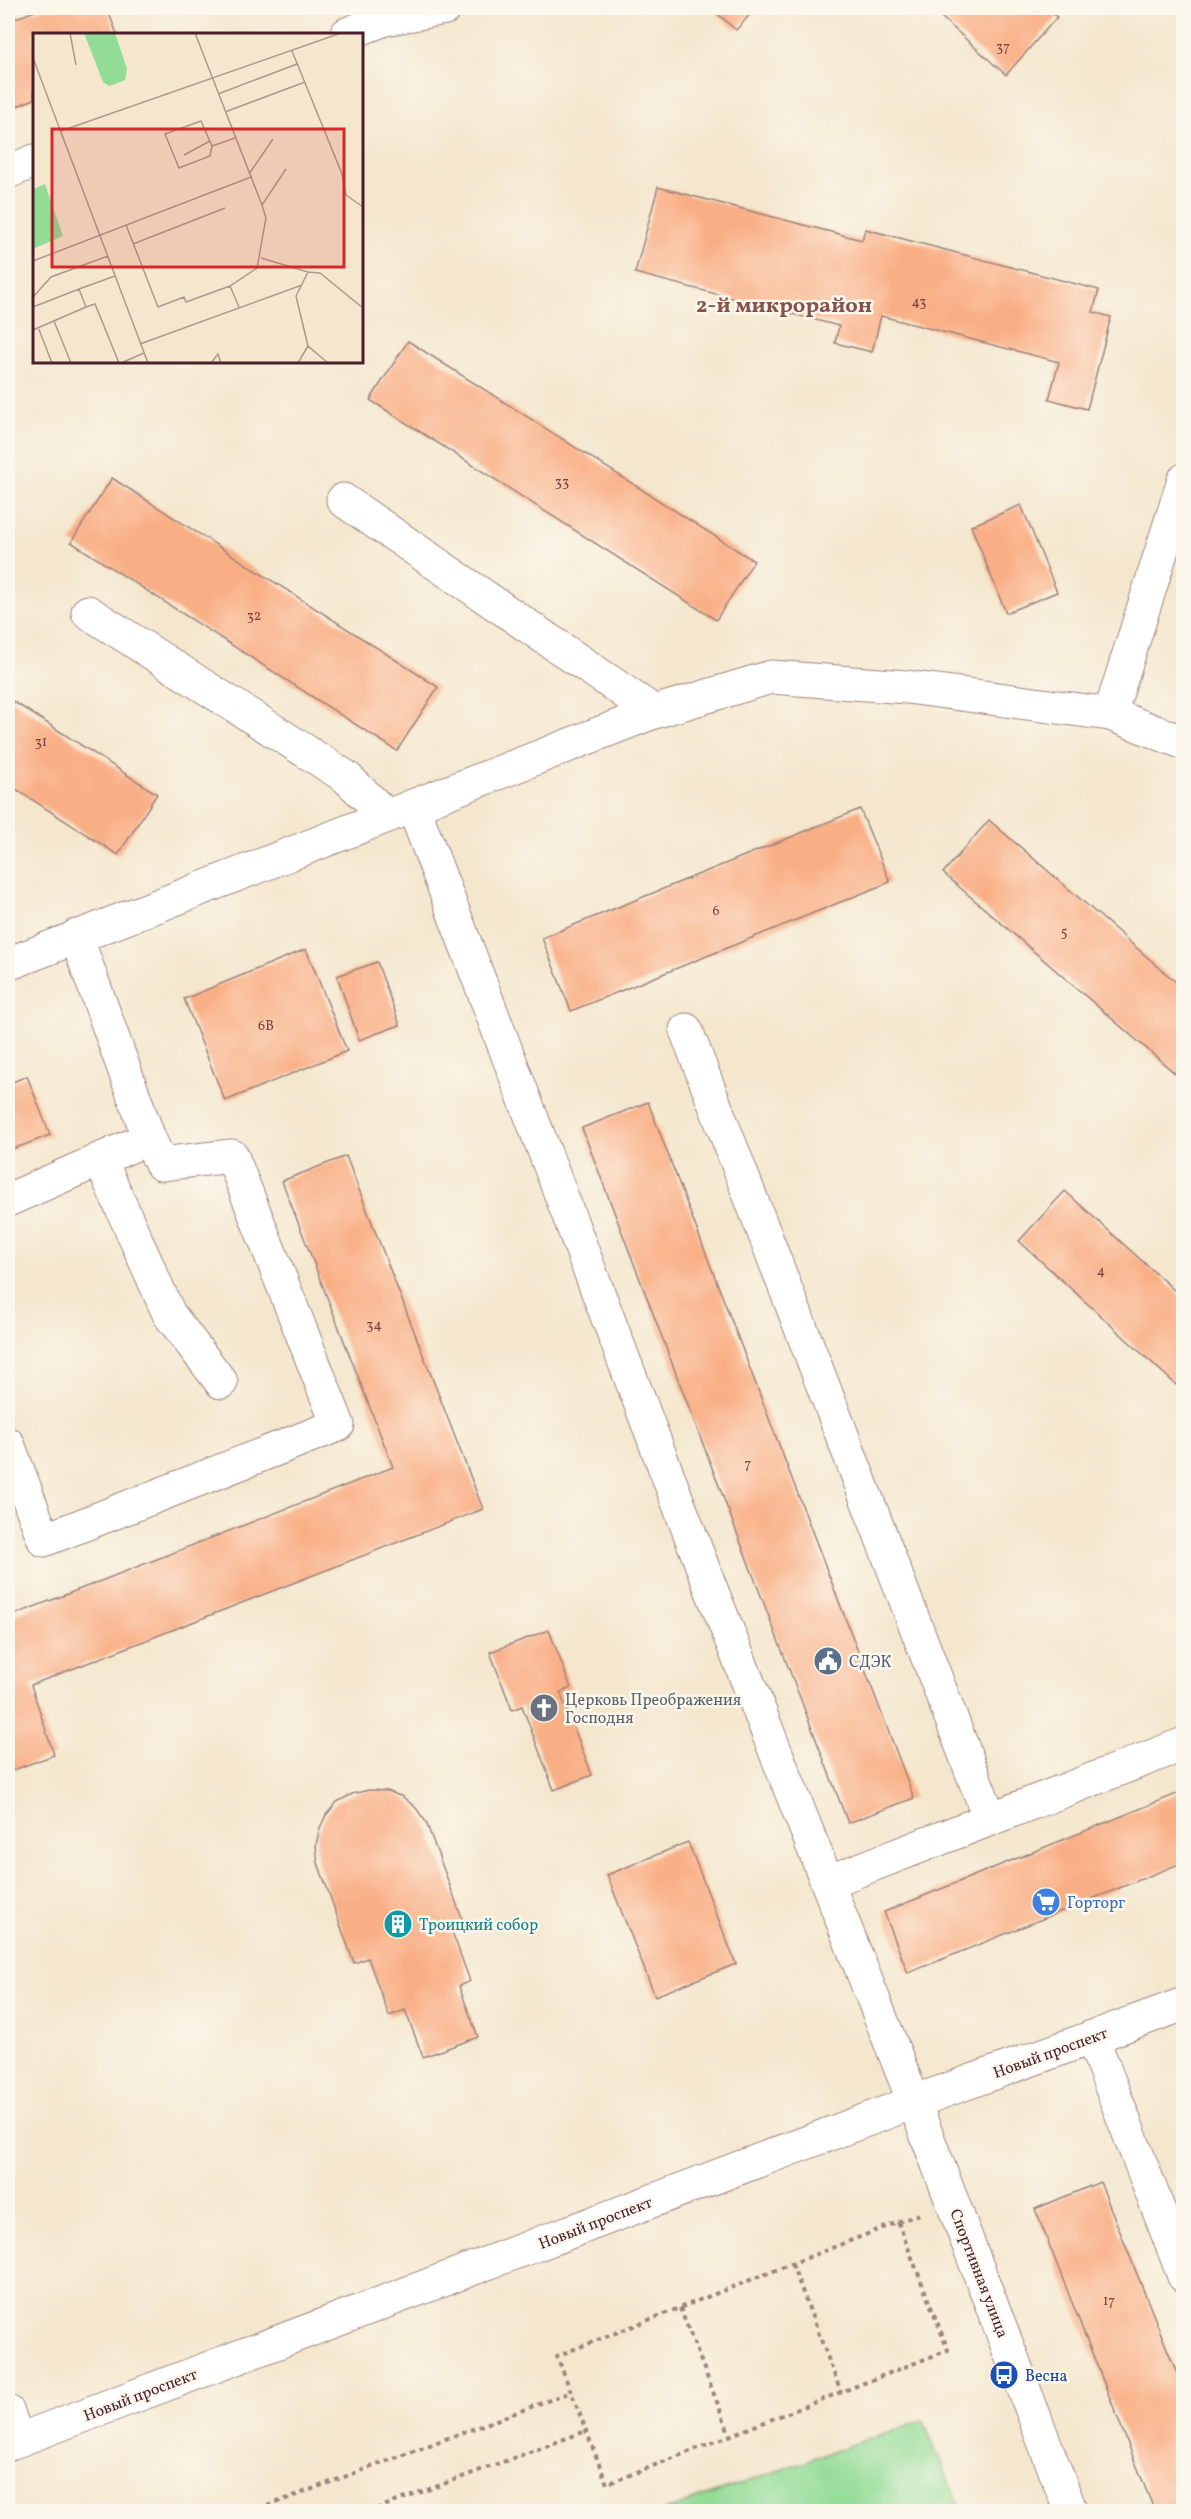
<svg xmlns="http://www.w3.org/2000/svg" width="1191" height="2519" font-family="Vollkorn,serif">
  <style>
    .green { fill: #93dc96; stroke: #6e7e60; stroke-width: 1.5 }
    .building { fill: #f9af85 }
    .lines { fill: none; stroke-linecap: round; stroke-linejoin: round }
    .minor-casing { stroke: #9f837c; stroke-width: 35 }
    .path { stroke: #9f837c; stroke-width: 4; stroke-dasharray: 4.5 4.5; stroke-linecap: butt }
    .minor { stroke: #fff; stroke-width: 33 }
    .labels { text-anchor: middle; stroke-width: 5; stroke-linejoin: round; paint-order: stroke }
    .number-label { font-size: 14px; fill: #764342 }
    .service-label { font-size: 16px; fill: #4e5e75; stroke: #fbf7ec; text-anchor: start }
    .worship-label { font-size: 16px; fill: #5b616d; stroke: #fbf7ec; text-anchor: start }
    .shop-label { font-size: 16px; fill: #366cbe; stroke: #fbf7ec; text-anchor: start }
    .culture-label { font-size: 16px; fill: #0d838f; stroke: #fbf7ec; text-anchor: start }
    .street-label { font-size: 16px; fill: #4a1f2b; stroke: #fbf7ec }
    .transit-label { font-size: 16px; fill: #164399; stroke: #fbf7ec; text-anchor: start }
    .district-label { font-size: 22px; font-weight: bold; fill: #87514a; stroke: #fbf7ec }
    .inset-road { fill: none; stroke: #b0978d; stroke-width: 1.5 }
    .view { fill: #d62828; fill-opacity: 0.15; stroke: #d62828; stroke-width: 3 }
    .inset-edge { fill: none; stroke: #4a1f2b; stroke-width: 3 }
  </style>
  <rect width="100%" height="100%" fill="#fbf7ec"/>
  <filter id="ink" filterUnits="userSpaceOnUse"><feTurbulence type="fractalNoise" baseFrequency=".0167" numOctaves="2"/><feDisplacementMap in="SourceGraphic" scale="12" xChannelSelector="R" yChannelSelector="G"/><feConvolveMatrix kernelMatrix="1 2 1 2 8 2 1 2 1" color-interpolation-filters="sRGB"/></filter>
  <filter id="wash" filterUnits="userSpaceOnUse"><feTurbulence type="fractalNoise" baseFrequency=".008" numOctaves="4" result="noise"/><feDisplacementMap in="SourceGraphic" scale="24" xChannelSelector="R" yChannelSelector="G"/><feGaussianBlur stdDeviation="1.35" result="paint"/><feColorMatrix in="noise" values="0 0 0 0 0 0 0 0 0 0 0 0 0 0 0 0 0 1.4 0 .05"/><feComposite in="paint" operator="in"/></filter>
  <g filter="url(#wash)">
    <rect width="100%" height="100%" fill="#f4e7ce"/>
    <polygon class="green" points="923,2420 961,2511 663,2511"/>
    <g id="blocks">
      <g class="building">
        <polygon points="43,8 107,8 117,34 34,34 34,99 8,110 8,21"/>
        <polygon points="711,8 756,8 736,30"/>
        <polygon points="931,8 1046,8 1057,17 1006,75"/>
        <polygon points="658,187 862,240 865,229 1099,290 1093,312 1111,317 1087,409 1049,399 1059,362 881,316 872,352 835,343 839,326 635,273"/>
        <polygon points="408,341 754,561 716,620 370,400"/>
        <polygon points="112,478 438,687 397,751 71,542"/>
        <polygon points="1021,505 1057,592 1006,613 971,526"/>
        <polygon points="8,698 157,794 118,855 8,784"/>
        <polygon points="860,809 890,882 571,1011 542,938"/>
        <polygon points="989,820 1184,989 1184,1081 943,873"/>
        <polygon points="306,949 347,1051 225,1101 184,999"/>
        <polygon points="377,962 400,1025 359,1040 337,976"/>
        <polygon points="27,1076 50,1135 8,1151 8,1084"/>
        <polygon points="648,1102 914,1798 848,1823 582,1128"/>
        <polygon points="346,1156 483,1509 31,1685 54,1755 8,1772 8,1607 11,1616 393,1467 282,1181"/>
        <polygon points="1065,1191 1184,1299 1184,1392 1019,1241"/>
        <polygon points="549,1630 571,1688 560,1692 592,1775 554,1790 522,1706 512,1710 490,1652"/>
        <polygon points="369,1790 387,1791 403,1797 416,1808 426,1822 463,1921 450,1926 470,1981 459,1986 478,2037 423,2057 405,2010 389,2016 368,1958 354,1963 318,1863 316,1846 319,1830 326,1815 337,1802 352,1794"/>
        <polygon points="1184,1791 1184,1862 908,1973 884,1912"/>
        <polygon points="688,1842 736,1964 655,1996 607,1875"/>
        <polygon points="1100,2182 1184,2391 1184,2512 1155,2512 1035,2209"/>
      </g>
    </g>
  </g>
  <g filter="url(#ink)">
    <use href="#blocks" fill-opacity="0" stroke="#9f837c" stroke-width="1.5"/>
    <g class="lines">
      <g class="minor-casing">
        <g id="minor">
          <polyline points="347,34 385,19 445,8"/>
          <polyline points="8,172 34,161"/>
          <polyline points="343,500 654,712 771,677 907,687 1110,714 1184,743"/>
          <polyline points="88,612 346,777 387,816"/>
          <polyline points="1110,714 1184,480"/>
          <polyline points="413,806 706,1576 914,2102 1071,2512"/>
          <polyline points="8,964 654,712"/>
          <polyline points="686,1030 990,1819"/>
          <polyline points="100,1159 169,1314 221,1382"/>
          <polyline points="8,1200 149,1138"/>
          <polyline points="8,1444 44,1540 338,1425 232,1156 161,1164 149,1138 76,936"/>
          <polyline points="828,1882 1184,1744"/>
          <polyline points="1092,2037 1184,2276"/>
          <polyline points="8,2412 17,2440"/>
          <polyline points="8,2444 914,2102 1184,2004"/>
        </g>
      </g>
      <g class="path">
        <polygon points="898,2222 948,2350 607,2484 557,2356"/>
        <polyline points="898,2222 920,2214"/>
        <polyline points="792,2264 841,2392"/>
        <polyline points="680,2308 730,2435"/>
        <polyline points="251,2512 571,2392"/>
        <polyline points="368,2512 586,2431"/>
      </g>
      <use href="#minor" class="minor"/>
    </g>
  </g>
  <defs>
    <g id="civic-disc" transform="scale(1.5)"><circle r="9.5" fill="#5c6f8a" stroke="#fbf7ec"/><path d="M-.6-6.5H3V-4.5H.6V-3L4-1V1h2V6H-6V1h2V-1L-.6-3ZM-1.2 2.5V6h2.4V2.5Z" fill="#fff"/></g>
    <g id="church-disc" transform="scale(1.5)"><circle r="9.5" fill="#6b7280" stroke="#fbf7ec"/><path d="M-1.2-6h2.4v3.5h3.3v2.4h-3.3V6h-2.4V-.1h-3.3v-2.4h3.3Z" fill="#fff"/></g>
    <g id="supermarket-disc" transform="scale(1.5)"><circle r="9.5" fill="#3f7fe0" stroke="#fbf7ec"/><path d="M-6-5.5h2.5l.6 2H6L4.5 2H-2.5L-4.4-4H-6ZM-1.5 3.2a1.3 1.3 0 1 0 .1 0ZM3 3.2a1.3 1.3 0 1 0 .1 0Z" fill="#fff"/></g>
    <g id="building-disc" transform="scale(1.5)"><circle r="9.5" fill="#0f9aa8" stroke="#fbf7ec"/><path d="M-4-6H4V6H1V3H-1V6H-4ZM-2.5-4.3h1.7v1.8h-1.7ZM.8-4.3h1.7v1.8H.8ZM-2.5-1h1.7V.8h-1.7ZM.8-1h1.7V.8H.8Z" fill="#fff"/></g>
    <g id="bus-disc" transform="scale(1.5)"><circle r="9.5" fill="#1a4fb4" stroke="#fbf7ec"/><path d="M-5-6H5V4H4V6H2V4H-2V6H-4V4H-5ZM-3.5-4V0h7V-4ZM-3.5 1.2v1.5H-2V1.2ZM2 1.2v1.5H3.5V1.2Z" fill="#fff"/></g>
  </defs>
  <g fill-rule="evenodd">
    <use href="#civic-disc" x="828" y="1661"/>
    <use href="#church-disc" x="544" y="1708"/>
    <use href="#supermarket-disc" x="1046" y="1902"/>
    <use href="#building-disc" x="398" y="1924"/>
    <use href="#bus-disc" x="1004" y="2375"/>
  </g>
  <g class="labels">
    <g class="number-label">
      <text x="1003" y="51">37</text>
      <text x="919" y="306">43</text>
      <text x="562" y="486">33</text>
      <text x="254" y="620">32</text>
      <text x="41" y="746">31</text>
      <text x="716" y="915">6</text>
      <text x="1064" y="936">5</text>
      <text x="266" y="1030">6В</text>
      <text x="1101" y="1275">4</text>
      <text x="374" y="1329">34</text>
      <text x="748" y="1468">7</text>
      <text x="1109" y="2305">17</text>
    </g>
    <g class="service-label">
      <text x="849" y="1667">СДЭК</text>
    </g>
    <g class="worship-label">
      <text x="565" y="1705">Церковь Преображения<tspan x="565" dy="18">Господня</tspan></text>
    </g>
    <g class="shop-label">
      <text x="1067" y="1908">Горторг</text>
    </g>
    <g class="culture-label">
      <text x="419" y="1930">Троицкий собор</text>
    </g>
    <g class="street-label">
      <text transform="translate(1050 2052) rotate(-20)" y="6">Новый проспект</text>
      <text transform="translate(595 2222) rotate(-21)" y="6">Новый проспект</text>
      <text transform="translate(980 2273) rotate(69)" y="6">Спортивная улица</text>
      <text transform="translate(140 2394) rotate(-21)" y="6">Новый проспект</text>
    </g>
    <g class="transit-label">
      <text x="1025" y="2381">Весна</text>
    </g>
    <g class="district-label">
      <text x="784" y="312">2-й микрорайон</text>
    </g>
  </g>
  <g transform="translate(33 33)">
    <rect width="330" height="330" fill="#f4e7ce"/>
    <path d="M51 0H82L94 36 92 47 76 53 70 49ZM12 151 30 203 0 216V156Z" fill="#93dc96"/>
    <path class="inset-road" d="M37 0 43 32M162 0 229 172M259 18 309 141 313 162 330 174M0 25 115 330M185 61 264 31M192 79 272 49M28 98 308 0M179 113 177 123 146 135 132 101 168 88 179 113 202 105M151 122 177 108M216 141 240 106M93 192 125 274 151 264 153 269 197 253 224 235 233 185 229 172 253 136M100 211 192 175M228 225 275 239 263 263 275 313 295 330M0 228 218 144M275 239 287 240 330 275M197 253 206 274M0 264 18 244 75 223M0 274 46 256M53 274 62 271 86 330M21 288 38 330M5 294 19 330M0 297 53 274 46 256 82 243M107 311 269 252M88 330 111 320M178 330 185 321 188 330M265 330 275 313"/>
    <path class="view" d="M19 96H311V234H19Z"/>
    <rect width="330" height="330" class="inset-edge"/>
  </g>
  <rect width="1191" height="2519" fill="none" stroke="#fbf7ec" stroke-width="30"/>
</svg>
